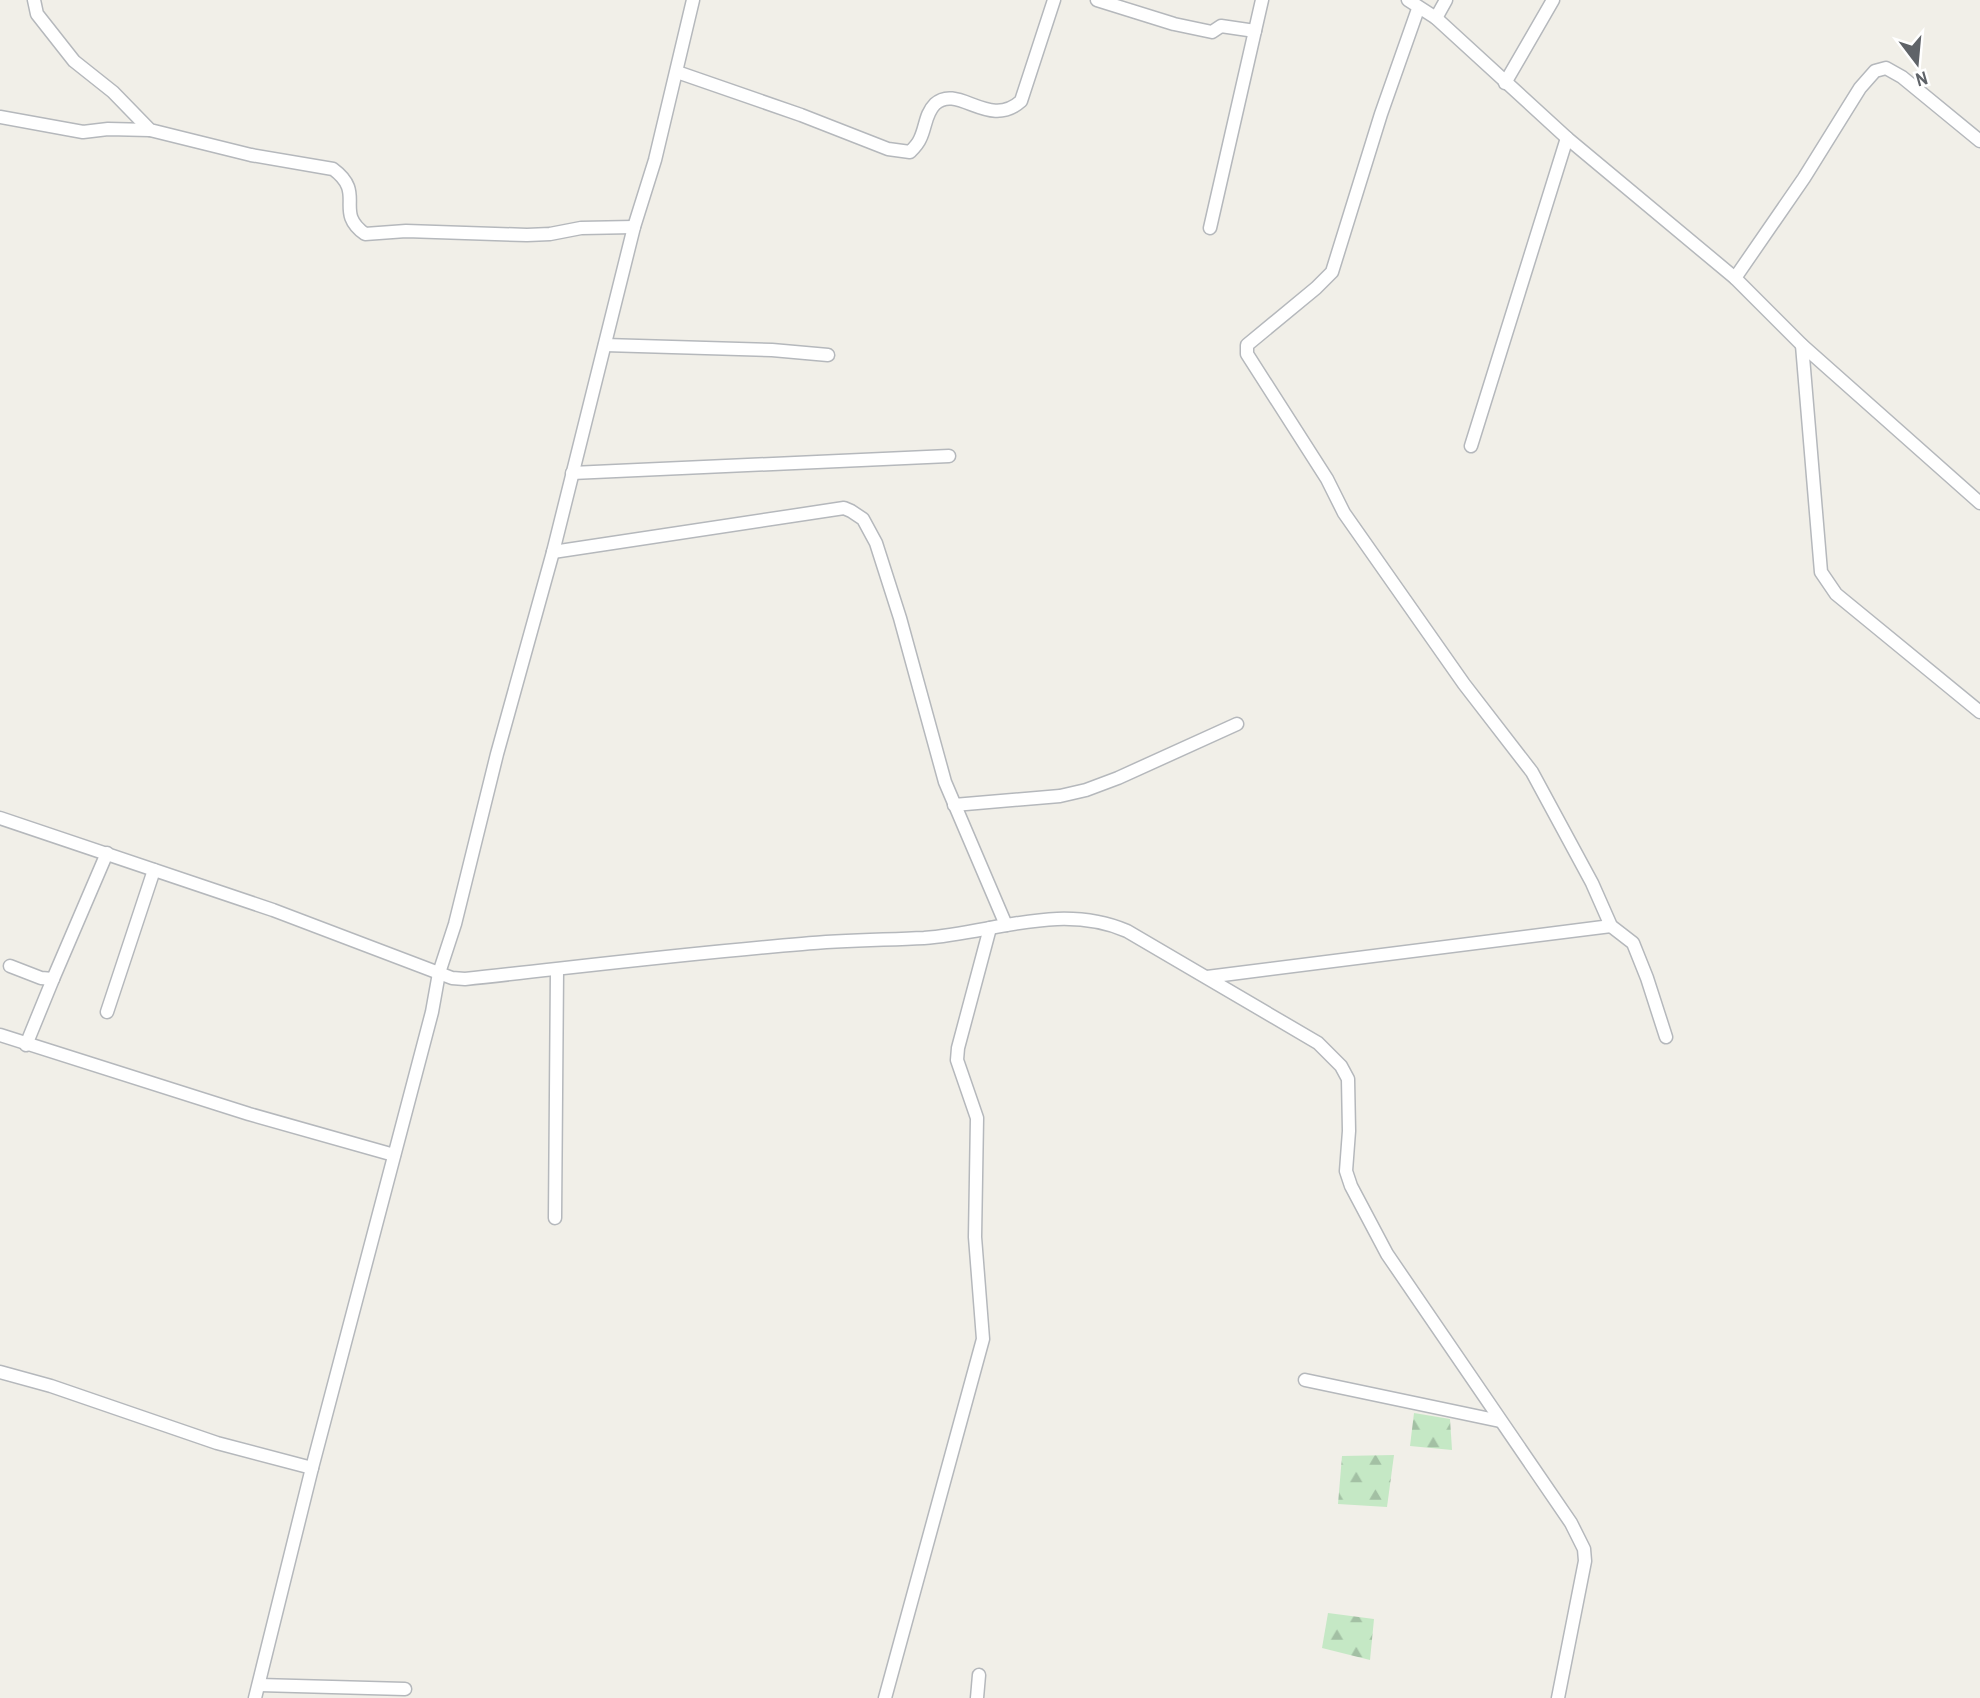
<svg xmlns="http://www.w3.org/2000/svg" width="1980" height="1698" font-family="'Archivo Narrow',sans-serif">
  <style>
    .forest { fill: url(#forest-firs) }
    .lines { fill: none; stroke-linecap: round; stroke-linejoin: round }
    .minor-casing { stroke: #b5b8bc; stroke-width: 15 }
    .minor { stroke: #fff; stroke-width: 12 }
  </style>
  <defs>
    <pattern id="forest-firs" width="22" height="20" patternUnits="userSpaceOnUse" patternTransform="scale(1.75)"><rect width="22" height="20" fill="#c5e8c5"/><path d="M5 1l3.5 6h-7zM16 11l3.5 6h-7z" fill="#a3c0a4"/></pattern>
  </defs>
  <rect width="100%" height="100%" fill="#f1efe8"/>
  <g class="forest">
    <polygon points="1414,1413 1450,1419 1452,1450 1410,1446"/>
    <polygon points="1394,1455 1387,1507 1338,1504 1342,1456"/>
    <polygon points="1328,1613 1374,1619 1370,1660 1322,1648"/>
  </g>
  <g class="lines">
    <g class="minor-casing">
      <g id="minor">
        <path d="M34 0 37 14 74 61 113 92 150 130 251 155 333 169C367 194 333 211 365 234L406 231 527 235 550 234 581 228 634 227"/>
        <polyline points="1097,0 1174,24 1212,32 1221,26 1255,31"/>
        <polyline points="1408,0 1436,18 1567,138 1735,278 1802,345 1980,503"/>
        <polyline points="1418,9 1381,114 1332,272 1316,288 1247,345 1247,354 1327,479 1344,513 1464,684 1532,772 1592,883 1611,926 1633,943 1647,978 1666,1037"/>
        <polyline points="1436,18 1446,0"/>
        <path d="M677 72 801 115 888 149 910 152C914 148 918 144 920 139 926 127 925 114 935 104 958 83 989 130 1021 101L1054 0"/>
        <polyline points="1505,83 1553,0"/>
        <polyline points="0,117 83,132 108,129 150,130"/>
        <polyline points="1210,228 1262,0"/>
        <polyline points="1735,278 1804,178 1860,88 1875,71 1886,68 1902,77 1980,141"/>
        <polyline points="605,345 772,350 828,355"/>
        <polyline points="1802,345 1821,572 1836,594 1980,712"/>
        <polyline points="1471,446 1567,138"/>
        <polyline points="572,473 949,456"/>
        <polyline points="553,552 844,508 851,511 863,519 876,543 900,618 945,782 1006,925"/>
        <polyline points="954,805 1060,796 1086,790 1118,778 1237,724"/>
        <path d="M0 818 273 910 452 978 465 979C577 967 690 953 802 944 843 940 884 940 924 938 993 933 1060 902 1127 931L1318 1043 1341 1066 1348 1079 1349 1131 1346 1171 1351 1186 1387 1254 1571 1523 1584 1549 1585 1561 1558 1698"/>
        <polyline points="10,966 41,978 53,979 107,853"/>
        <polyline points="1207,977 1611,926"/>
        <polyline points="107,1012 154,870"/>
        <polyline points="0,1035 249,1114 394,1155"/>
        <polyline points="26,1045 53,979"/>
        <polyline points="555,1218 557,970"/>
        <polyline points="0,1372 51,1386 217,1443 312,1468"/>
        <polyline points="1305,1380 1500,1421"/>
        <polyline points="259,1685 405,1689"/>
        <polyline points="255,1698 312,1468 432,1012 439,973 455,924 497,754 553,552 634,227 655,160 693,0"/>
        <polyline points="885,1698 983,1339 975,1237 977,1118 957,1060 958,1048 990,928"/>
        <polyline points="977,1698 979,1675"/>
      </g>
    </g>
    <use href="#minor" class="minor"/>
  </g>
  <g transform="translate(1917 63) rotate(164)" stroke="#ffffff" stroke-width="5" paint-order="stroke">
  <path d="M0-5L12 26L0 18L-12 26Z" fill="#5f6368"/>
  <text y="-10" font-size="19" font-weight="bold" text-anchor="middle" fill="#5f6368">N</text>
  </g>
</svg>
